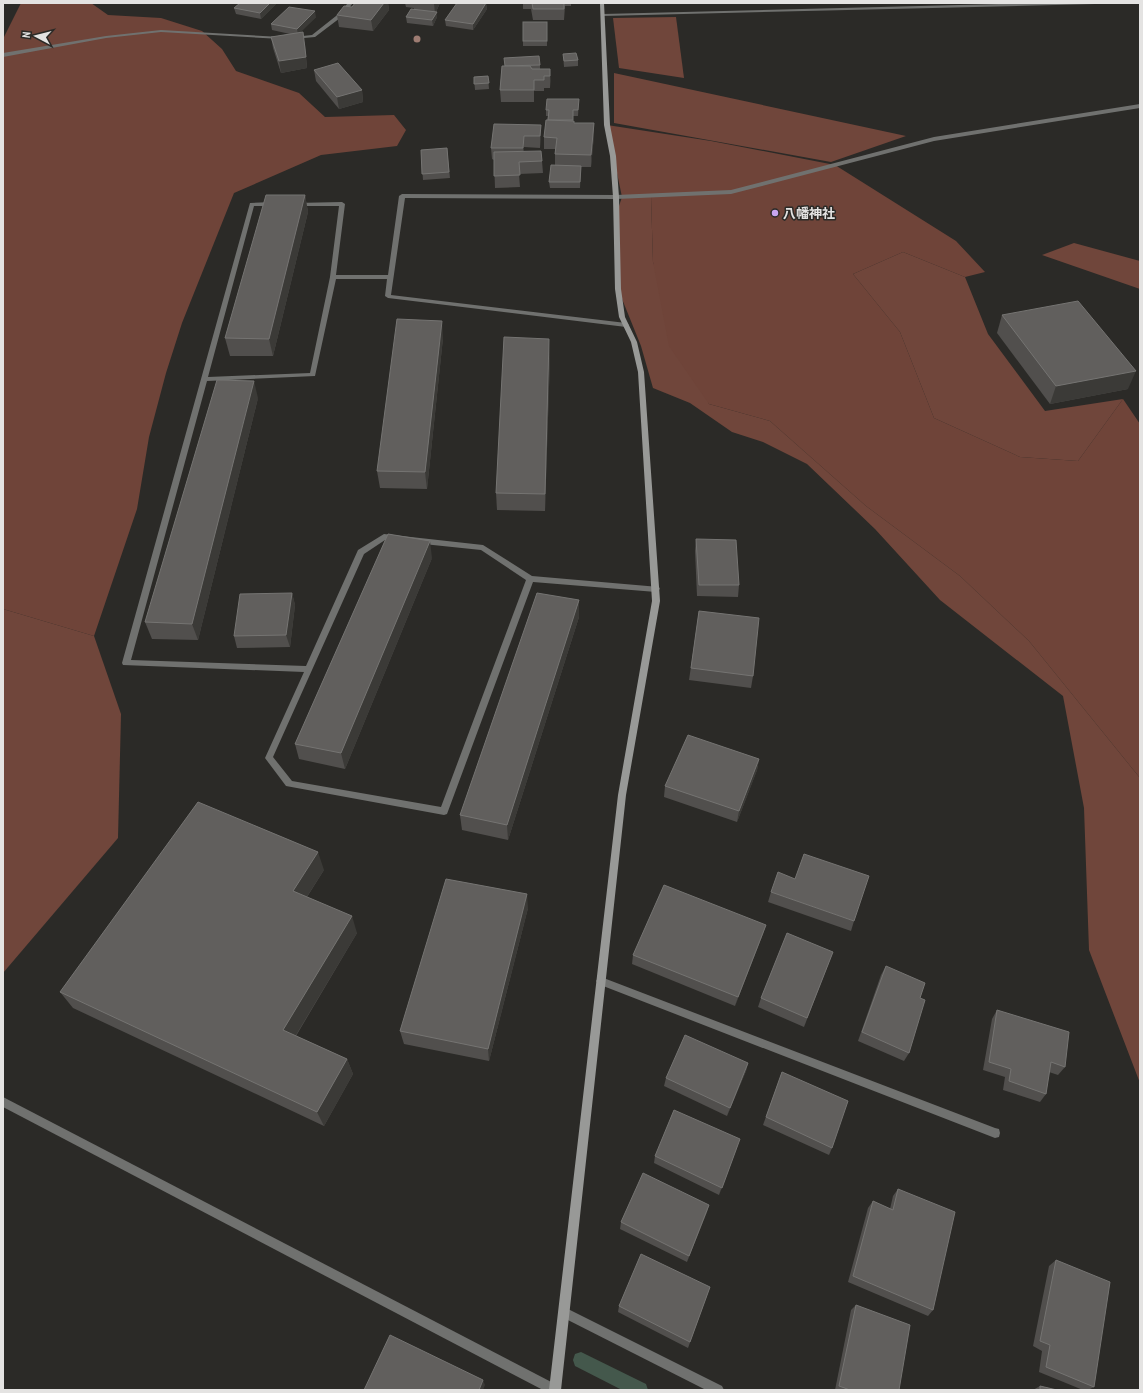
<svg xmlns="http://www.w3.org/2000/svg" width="1143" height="1393" font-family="'PT Sans Narrow','Noto Sans JP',sans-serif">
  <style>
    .green { fill: #70463b }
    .forest { fill: #6f4439 }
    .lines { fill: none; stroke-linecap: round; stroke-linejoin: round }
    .stream { fill: #44584c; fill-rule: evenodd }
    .street { fill: #70716f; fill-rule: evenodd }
    .secondary { fill: #989997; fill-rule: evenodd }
    .tree { fill: #9e7c72 }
    .wall { fill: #514f4d }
    .shaded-wall { fill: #3b3a37 }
    .building { fill: #615f5d; stroke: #757472 }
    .poi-dot { fill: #c7a6f0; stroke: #2b2a27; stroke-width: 1.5 }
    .labels { text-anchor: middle; stroke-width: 3; stroke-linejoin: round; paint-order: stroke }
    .far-poi-label { font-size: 13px; font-weight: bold; fill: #e4e3e2; stroke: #2b2a27; text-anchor: start }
  </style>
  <rect width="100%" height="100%" fill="#2b2a27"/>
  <g class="green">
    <polygon points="676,17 684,78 619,68 613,18"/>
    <polygon points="614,73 906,136 831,162 614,123"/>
    <polygon points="651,196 653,262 709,404 770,421 866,506 960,576 1029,641 1140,778 1140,1083 1089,950 1084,808 1063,696 940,600 875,529 807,464 763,442 732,432 690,403 653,388 641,346 618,289 617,212 622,197"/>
    <polygon points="1074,243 1140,261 1140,289 1042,255"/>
    <polygon points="903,252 965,277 988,334 1045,411 1123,399 1078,461 1020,457 934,418 900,332 853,274"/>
    <polygon points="3,609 94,636 121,714 118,838 3,973"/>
  </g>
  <g class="forest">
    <polygon points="21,3 91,3 108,15 161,18 202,31 222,49 236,71 299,93 325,117 394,115 406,130 397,146 321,155 234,193 182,323 166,373 149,437 137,509 94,636 3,609 3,39"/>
    <polygon points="607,125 711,141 835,165 956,241 985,272 965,277 903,252 853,274 900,332 934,418 1020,457 1078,461 1123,399 1140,424 1140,778 1029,641 960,576 866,506 770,421 709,404 669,346 653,262 651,196 622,197"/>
  </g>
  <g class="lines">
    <polygon class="stream" points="581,1352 646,1384 648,1390 622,1390 575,1366 573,1360 575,1354"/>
    <g class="street">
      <polygon points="348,3 353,3 340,18 315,37 293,39 291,38 293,37 312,35 336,16"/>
      <polygon points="1036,3 1097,3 1095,4 603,16 601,15 603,14"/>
      <polygon points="161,30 281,37 283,38 281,39 161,32 106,38 3,57 3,53 106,36"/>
      <path d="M1140 104V108L934 141 731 194 616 199 405 198 391 295 626 323 629 325 626 327 388 298 385 296 387 279H336L315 376 207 381 131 660 306 666 358 550 384 534 483 545 532 576 659 587 660 589 656 592 533 582 447 814 444 815 286 786 265 758 304 672 123 665 122 663 250 203 273 202 276 204 273 206H254L208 377 310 373 330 277 339 206H297L295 205V203L342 202 345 204 336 275H388L399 196 402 194 616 195 731 190 934 137ZM385 540 481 550 526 580 441 807 292 781 273 757 364 554Z"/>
      <polygon points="601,977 995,1128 999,1129 1000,1133 999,1137 995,1138 598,984 596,981 598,978"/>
      <polygon points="3,1097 559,1386 561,1390 543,1390 3,1107"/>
      <polygon points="564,1307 722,1386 724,1390 706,1390 560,1316 559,1312 560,1308"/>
    </g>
    <polygon class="secondary" points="600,3 604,3 610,125 616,156 619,197 621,289 625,317 637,342 644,372 660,601 626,795 561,1390 549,1390 618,795 652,601 638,372 631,342 619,317 615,289 613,197 610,156 604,125"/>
  </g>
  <circle class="tree" cx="417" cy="39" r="3.5"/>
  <g class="wall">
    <polygon points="240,3 277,3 261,19 236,14 234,8"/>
    <polygon points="355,3 388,3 389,10 373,31 339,27 337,15 352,7"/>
    <polygon points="405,3 440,3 436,12 437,12 437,17 433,26 407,23 406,17 414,9 414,8 406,7"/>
    <polygon points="486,3 487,9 473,30 446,26 445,20"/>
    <polygon points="523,3 571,3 571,6 565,6 564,20 533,20 531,9 523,9"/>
    <polygon points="316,17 300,32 305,44 307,68 281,73 273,48 271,37 290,34 272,30 271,24"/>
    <polygon points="547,22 547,46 523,46 523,41"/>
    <polygon points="563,54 578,60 578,66 564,67"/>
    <polygon points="540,65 540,69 550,69 550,88 544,88 544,91 534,91 534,102 501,102 500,90 502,66"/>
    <polygon points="314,70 362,90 363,102 339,109 316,81"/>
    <polygon points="488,76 489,89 475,90 474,77"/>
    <polygon points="579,99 578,116 573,116 573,120 574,123 594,123 594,135 591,167 581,167 580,188 550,188 549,182 555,165 555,149 544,149 544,137 548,116 546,116 546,110"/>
    <polygon points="541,125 540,148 524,147 524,151 542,161 543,173 519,174 520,187 495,188 494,160 492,159 491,148"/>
    <polygon points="447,148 450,178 423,180 421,150"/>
    <polygon points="305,195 308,212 273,356 230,356 225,338"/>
    <polygon points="1002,315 1128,389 1050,404 997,333"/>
    <polygon points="443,338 427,489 380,488 377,471"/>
    <polygon points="550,356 545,511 497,510 496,493"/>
    <polygon points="258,398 198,640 152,639 145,622"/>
    <polygon points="696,539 739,585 738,597 697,596 695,551"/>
    <polygon points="432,558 345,769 299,759 295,744"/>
    <polygon points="292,593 295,605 290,647 237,648 234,636"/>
    <polygon points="579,600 579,617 508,840 462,830 460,815"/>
    <polygon points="699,611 753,676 751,688 689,680"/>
    <polygon points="759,759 757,770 737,822 664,797 665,786"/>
    <polygon points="324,870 307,897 357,933 296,1036 347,1059 353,1074 324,1126 73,1008 60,992"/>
    <polygon points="771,892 854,921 851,931 768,902"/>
    <polygon points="528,908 489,1061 404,1044 400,1031"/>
    <polygon points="766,925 763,934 735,1006 632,964 633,955"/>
    <polygon points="833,952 804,1027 758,1007 761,998"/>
    <polygon points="886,966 920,998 909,1053 904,1061 858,1041 881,975"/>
    <polygon points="997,1010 1065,1067 1058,1075 1049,1072 1046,1094 1040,1102 1003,1090 1005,1077 983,1070 992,1019"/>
    <polygon points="748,1063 746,1071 727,1116 664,1086 666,1078"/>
    <polygon points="782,1072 832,1148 829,1155 763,1125"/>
    <polygon points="737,1147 719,1195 654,1163 655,1156"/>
    <polygon points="898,1189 933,1310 928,1316 848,1282 868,1208 873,1201 890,1209 893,1196"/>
    <polygon points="709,1205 707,1212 687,1262 620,1229 621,1222"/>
    <polygon points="1056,1260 1094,1387 1088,1390 1083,1390 1039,1372 1042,1351 1033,1346 1049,1266"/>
    <polygon points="710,1287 688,1348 618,1312 619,1306"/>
    <polygon points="856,1305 899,1390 835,1390 851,1310"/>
    <polygon points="1040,1386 1057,1390 1033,1390"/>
  </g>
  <g class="shaded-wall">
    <polygon points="270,3 277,3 261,19 260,13"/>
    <polygon points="384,3 388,3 389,10 373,31 371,20"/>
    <polygon points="434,3 440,3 435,14"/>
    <polygon points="486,3 487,9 473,30 473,24"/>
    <polygon points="315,11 316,17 298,35 297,29"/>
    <polygon points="437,12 437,17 433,26 432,20"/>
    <polygon points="303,32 307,68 281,73 279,61"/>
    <polygon points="550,69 551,81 550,88"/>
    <polygon points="362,90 363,102 339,109 337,97"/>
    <polygon points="594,123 594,135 591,167 591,155"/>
    <polygon points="541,125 541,137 540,148 540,136"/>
    <polygon points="524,136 524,147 523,160 523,148"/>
    <polygon points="305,195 308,212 273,356 269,339"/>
    <polygon points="442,321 443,338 427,489 425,472"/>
    <polygon points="549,339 550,356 545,511 545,494"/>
    <polygon points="1136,371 1128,389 1050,404 1056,386"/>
    <polygon points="254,381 258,398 198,640 192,624"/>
    <polygon points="430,541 432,558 345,769 341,753"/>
    <polygon points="292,593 295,605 290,647 286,635"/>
    <polygon points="579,600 579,617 508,840 507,825"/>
    <polygon points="759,759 757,770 737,822 739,811"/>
    <polygon points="318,852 324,870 299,909 293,891"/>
    <polygon points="527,894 528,908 489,1061 488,1049"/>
    <polygon points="352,916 357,933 290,1045 283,1030"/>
    <polygon points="766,925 763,934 735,1006 738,997"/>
    <polygon points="347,1059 353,1074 324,1126 317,1112"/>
    <polygon points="748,1063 746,1071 727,1116 730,1108"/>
    <polygon points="740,1139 719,1195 722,1188"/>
    <polygon points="709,1205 707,1212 687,1262 689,1256"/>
    <polygon points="483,1380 485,1385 483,1390 479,1390"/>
  </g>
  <g class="building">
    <polygon points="240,3 270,3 260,13 234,8"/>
    <polygon points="355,3 384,3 371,20 337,15 344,6 352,7"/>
    <polygon points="457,3 486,3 473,24 445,20"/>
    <polygon points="532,3 564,3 564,9 533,9"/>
    <polygon points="289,7 315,11 297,29 271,24"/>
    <polygon points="411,9 437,12 432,20 406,17"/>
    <rect x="523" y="22" width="24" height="19"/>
    <polygon points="303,32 306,57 279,61 271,37"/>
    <polygon points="576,53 578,60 564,61 563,54"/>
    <polygon points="539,56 540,65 505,66 504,58"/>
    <polygon points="338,63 362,90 337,97 314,70"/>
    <polygon points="502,66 530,66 532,69 550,69 550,76 544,76 544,80 534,80 534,90 500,90"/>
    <polygon points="488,76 489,83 474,84 474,77"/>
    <polygon points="547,99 579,99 578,110 573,110 573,120 548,120 549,110 546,110"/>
    <polygon points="546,120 574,121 574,123 594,123 591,155 555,154 557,138 544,137"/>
    <polygon points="494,124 541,125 540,136 524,136 523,148 491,148"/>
    <polygon points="447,148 449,172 422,174 421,150"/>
    <polygon points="541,151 542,161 519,162 520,175 494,176 494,152"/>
    <polygon points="551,165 581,166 580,182 549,182"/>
    <polygon points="266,195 305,195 269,339 225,338"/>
    <polygon points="1078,301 1136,371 1056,386 1002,315"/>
    <polygon points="397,319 442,321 425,472 377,471"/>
    <polygon points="504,337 549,339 545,494 496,493"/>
    <polygon points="217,380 254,381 192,624 145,622"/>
    <polygon points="388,534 430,541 341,753 295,744"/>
    <polygon points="696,539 736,540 739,585 699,585"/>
    <polygon points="292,593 286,635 234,636 240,594"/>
    <polygon points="537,593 579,600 507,825 460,815"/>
    <polygon points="699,611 759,618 753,676 691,668"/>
    <polygon points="688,735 759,759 739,811 665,786"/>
    <polygon points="198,802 318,852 293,891 352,916 283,1030 347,1059 317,1112 60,992"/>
    <polygon points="804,854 869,876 854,921 771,892 778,872 795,879"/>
    <polygon points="446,879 527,894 488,1049 400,1031"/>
    <polygon points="664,885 766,925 738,997 633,955"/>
    <polygon points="787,933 833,952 807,1018 761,998"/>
    <polygon points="886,966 925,983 920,998 925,1000 909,1053 862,1032"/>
    <polygon points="997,1010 1069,1032 1065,1067 1051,1062 1046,1094 1009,1081 1011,1069 989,1062"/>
    <polygon points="685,1035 748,1063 730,1108 666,1078"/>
    <polygon points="782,1072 848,1101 832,1148 766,1117"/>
    <polygon points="674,1110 740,1139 722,1188 655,1156"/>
    <polygon points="643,1173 709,1205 689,1256 621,1222"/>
    <polygon points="898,1189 955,1212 933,1310 853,1276 873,1201 893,1210"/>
    <polygon points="641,1254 710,1287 690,1342 619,1306"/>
    <polygon points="1056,1260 1110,1282 1094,1387 1046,1367 1050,1345 1040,1341"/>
    <polygon points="856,1305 910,1325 899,1390 850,1390 839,1386"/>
    <polygon points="390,1335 483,1380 479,1390 364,1390"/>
    <polygon points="1040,1386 1057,1390 1040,1390"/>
  </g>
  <circle class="poi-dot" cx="775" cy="213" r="4"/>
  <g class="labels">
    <g class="far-poi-label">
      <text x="783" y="218">八幡神社</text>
    </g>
  </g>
  <rect width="1143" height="1393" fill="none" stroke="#e4e3e2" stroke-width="8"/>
  <g transform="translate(36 36) rotate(277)" stroke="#2b2a27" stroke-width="3" paint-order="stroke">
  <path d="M0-3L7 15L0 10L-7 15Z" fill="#e4e3e2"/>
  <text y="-6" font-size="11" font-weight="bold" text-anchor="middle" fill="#e4e3e2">N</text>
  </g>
</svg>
